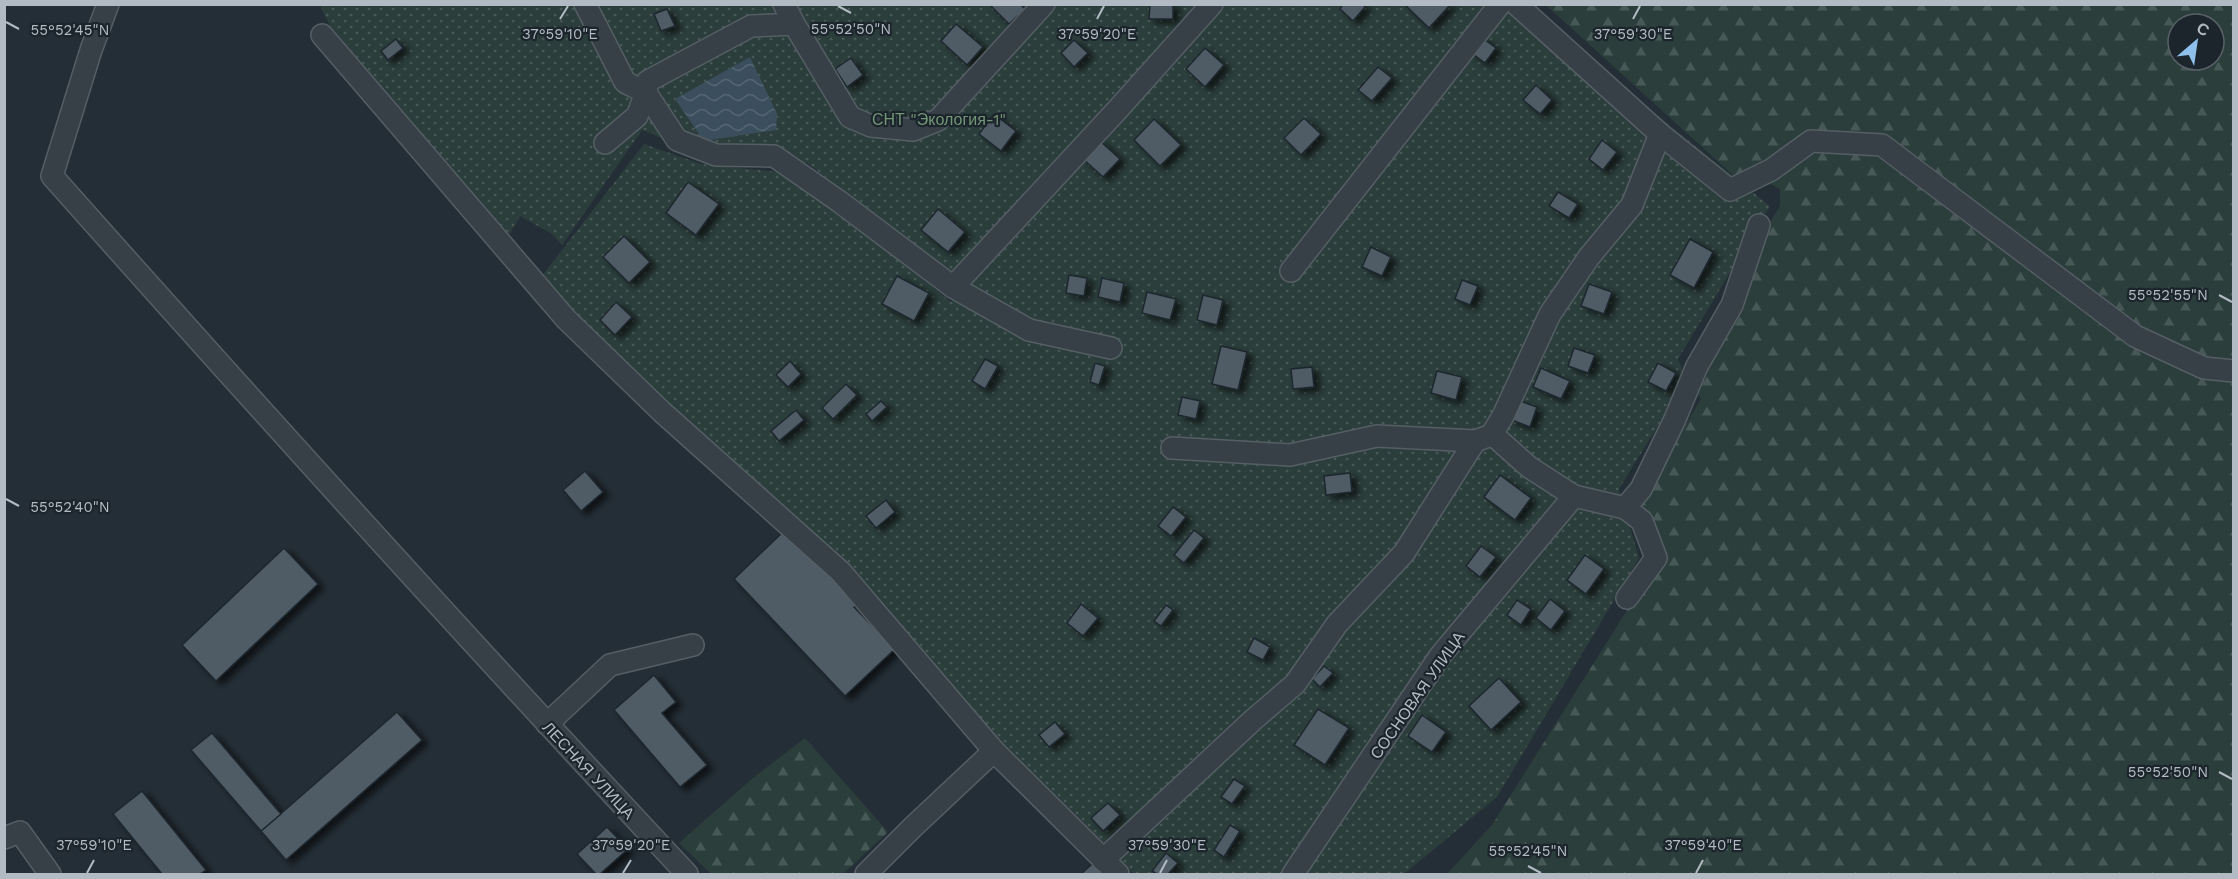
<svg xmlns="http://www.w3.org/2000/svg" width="2238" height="879" font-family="'Work Sans',sans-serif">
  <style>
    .forest { fill: url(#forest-firs); fill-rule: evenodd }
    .garden { fill: url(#garden-dots) }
    .water { fill: url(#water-waves) }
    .building { fill: #4f5b65; stroke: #1e272e; stroke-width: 1.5; filter: url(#shadow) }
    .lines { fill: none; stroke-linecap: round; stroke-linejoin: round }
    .minor-casing { stroke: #555e65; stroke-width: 24 }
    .minor { stroke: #374047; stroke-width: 21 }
    .ticks { fill: none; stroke: #b2bbc3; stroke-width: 2 }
    .labels { text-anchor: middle; stroke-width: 4.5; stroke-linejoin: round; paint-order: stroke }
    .park-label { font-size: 16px; fill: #739676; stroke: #1c252c }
    .street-label { font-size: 16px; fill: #b2bbc3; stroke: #1c252c }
    .ticks-label { font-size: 15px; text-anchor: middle; fill: #b2bbc3; stroke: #1c252c; stroke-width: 4.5; stroke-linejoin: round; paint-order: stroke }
  </style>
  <defs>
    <pattern id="forest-firs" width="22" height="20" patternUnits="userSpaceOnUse" patternTransform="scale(1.5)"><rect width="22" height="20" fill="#2b3e3b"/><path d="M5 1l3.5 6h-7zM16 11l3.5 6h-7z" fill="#475856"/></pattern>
    <pattern id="garden-dots" width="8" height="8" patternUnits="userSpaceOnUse" patternTransform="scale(1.5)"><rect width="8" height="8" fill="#2b3e3b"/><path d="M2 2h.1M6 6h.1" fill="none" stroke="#475856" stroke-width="1.8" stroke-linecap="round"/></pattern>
    <pattern id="water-waves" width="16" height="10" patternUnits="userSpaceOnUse" patternTransform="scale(1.5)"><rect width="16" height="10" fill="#3b4e5d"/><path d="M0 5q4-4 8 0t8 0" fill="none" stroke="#556673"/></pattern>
    <filter id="shadow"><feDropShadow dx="6" dy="4" stdDeviation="3" flood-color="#0009"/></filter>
  </defs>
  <rect width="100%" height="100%" fill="#242e36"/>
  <g class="forest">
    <path d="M1546 5H2233V874H1447L1492 825 1651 572 1630 518 1701 399 1683 367 1780 206V189L1754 176 1735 177ZM2178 24H2214V60H2178Z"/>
    <polygon points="805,738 888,832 843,874 711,874 679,843 753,778"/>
  </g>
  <g class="garden">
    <polygon points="320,5 1199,5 954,277 807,163 718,161 642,130 562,245 552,234 520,216 509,235 330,26"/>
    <polygon points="1221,5 1520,5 1770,206 1678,359 1686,380 1619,489 1639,558 1497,797 1404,874 1134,874 984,728 838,555 611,350 542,276 644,144 701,164 789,173 951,302"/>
  </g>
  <polygon class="water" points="750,57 777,114 776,130 704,141 675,99"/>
  <g class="building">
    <polygon points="989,4 1020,4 1025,9 1009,24"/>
    <polygon points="1150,4 1173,4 1173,19 1149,19"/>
    <polygon points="1343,4 1363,4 1365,7 1353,21 1340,9"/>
    <polygon points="1404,4 1451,4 1429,28"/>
    <polygon points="667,9 675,26 661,31 654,14"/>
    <polygon points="956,24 983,47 967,65 941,41"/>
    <polygon points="1481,37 1496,48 1485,63 1470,52"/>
    <polygon points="396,39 403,48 388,60 381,51"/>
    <polygon points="1074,40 1088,53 1074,67 1061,53"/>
    <polygon points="1205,48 1224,65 1205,87 1186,69"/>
    <polygon points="851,58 863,75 847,87 835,69"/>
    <polygon points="1378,67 1392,78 1372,101 1358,90"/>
    <polygon points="1536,85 1552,100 1540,114 1523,100"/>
    <polygon points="994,114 1016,131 1001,151 979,134"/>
    <polygon points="1304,118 1321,134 1301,155 1284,138"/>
    <polygon points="1154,119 1181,145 1160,166 1134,140"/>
    <polygon points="1099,140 1120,159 1103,177 1082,158"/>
    <polygon points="1602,140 1617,152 1603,170 1589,159"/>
    <polygon points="688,182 719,204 696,235 666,213"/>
    <polygon points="1558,192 1578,204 1569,218 1549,206"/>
    <polygon points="938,209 965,232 948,252 921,230"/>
    <polygon points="624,236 650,262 629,283 603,257"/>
    <polygon points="1690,239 1713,252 1694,288 1670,275"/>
    <polygon points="1371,247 1391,257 1382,276 1362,267"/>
    <polygon points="1069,275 1087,278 1084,296 1066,293"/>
    <polygon points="897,276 929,293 914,321 882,304"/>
    <polygon points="1102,278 1124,283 1120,302 1098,297"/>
    <polygon points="1462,280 1478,286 1470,305 1455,299"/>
    <polygon points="1589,284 1612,292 1604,314 1581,306"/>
    <polygon points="1147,292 1176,299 1170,320 1142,313"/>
    <polygon points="1203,295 1223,300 1217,325 1197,320"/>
    <polygon points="616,302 632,317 615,335 600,320"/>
    <polygon points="1221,346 1247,352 1238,390 1212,384"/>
    <polygon points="1574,348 1595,355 1588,373 1568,366"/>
    <polygon points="985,359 998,366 985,389 972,381"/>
    <polygon points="790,361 801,374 788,387 776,375"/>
    <polygon points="1095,363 1105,366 1099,385 1090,382"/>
    <polygon points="1658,363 1676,373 1666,391 1648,382"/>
    <polygon points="1312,367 1314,387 1293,389 1291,369"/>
    <polygon points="1541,368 1570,381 1561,399 1533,387"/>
    <polygon points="1437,371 1462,377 1456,400 1431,393"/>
    <polygon points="846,384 857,395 833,419 822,408"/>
    <polygon points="1182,397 1200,401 1196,419 1178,415"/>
    <polygon points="1517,400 1537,407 1530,427 1509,419"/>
    <polygon points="881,401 887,407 872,421 866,414"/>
    <polygon points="796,410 804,420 779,441 771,431"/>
    <polygon points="585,471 603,492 581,511 563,490"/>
    <polygon points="1350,473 1352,492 1326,495 1324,476"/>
    <polygon points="1500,475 1531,498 1515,520 1484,497"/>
    <polygon points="886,500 895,512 876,528 866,516"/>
    <polygon points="1173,507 1186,517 1171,536 1158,526"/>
    <polygon points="786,529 857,604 854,607 895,649 845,696 734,579"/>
    <polygon points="1194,530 1204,538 1184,563 1174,555"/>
    <polygon points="1481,546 1496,557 1480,577 1466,566"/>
    <polygon points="284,548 318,584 216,681 182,645"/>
    <polygon points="1585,555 1604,569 1586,594 1567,580"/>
    <polygon points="1550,599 1565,611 1551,630 1536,618"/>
    <polygon points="1517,600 1531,609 1521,625 1507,615"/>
    <polygon points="1081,604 1098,618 1083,636 1067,623"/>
    <polygon points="1166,605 1173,610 1161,626 1154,621"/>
    <polygon points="1254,638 1270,647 1263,660 1247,652"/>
    <polygon points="1324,666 1333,673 1320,687 1312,679"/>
    <polygon points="654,675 676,702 662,713 707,765 680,787 614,710"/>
    <polygon points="1499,678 1521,702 1491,730 1469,706"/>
    <polygon points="1318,709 1349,728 1325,765 1294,745"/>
    <polygon points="397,712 422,740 286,860 261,831"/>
    <polygon points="1422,715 1446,732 1432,752 1408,736"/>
    <polygon points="1055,722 1065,734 1049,747 1039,735"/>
    <polygon points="212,733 281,814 261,831 191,750"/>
    <polygon points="1234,779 1245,786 1232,804 1221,797"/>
    <polygon points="142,791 206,870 200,874 162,874 113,814"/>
    <polygon points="1108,803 1120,815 1103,831 1091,818"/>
    <polygon points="1230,825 1240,831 1224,857 1214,850"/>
    <polygon points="607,827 628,849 600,874 596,874 577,854"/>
    <polygon points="1166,853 1178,863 1168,874 1157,874 1152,871"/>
    <polygon points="1092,864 1102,874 1081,874"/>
  </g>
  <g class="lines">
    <g class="minor-casing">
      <g id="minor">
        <path d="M108 4 91 50 52 176C261 411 472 644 687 874"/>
        <polyline points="585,4 625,82 646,93 637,116 605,143"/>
        <polyline points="784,4 794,24 751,26 648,81 646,93 677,140 716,155 774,156 840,202 953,287 1119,108 1212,4"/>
        <polyline points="1516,4 1660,134 1730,190 1771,170 1811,141 1882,145 2135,336 2204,368 2234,371"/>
        <polyline points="794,24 850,117 871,126 913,130 938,120 1044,4"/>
        <polyline points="322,35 566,319 662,412 841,572 994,751 1118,874"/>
        <polyline points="1660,134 1632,205 1589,257 1550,314 1503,416 1492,434 1529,467 1574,496 1625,508 1641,489 1675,419 1697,366 1732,305 1759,225"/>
        <polyline points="1291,271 1500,4"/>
        <polyline points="953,287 1029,330 1111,348"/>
        <polyline points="1172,448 1290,455 1377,436 1475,441 1486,437"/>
        <polyline points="1625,508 1642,521 1656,558 1627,598"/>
        <polyline points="547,724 610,665 693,645"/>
        <polyline points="4,838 20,832 50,874"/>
        <polyline points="1103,860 1253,720 1295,684 1337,624 1404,553 1475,441"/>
        <polyline points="866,874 913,827 994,751"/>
        <polyline points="1293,874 1440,656 1574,496"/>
      </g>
    </g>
    <use href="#minor" class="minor"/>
  </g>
  <path class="ticks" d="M838 6 851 13M560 19 568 6M1097 19 1104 6M1633 19 1640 6M6 22 19 29M2219 295 2232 302M6 499 19 506M2219 772 2232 779M1528 866 1541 873M87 873 94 860M623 873 631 860M1160 873 1167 860M1696 873 1703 860"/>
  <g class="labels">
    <g class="park-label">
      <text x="939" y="125">СНТ "Экология-1"</text>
    </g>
    <g class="street-label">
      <text transform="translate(1417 695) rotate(-55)" y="6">СОСНОВАЯ УЛИЦА</text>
      <text transform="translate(589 770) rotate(47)" y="6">ЛЕСНАЯ УЛИЦА</text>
    </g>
  </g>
  <g class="ticks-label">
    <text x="851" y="34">55°52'50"N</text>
    <text x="70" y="35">55°52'45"N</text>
    <text x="560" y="39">37°59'10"E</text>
    <text x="1097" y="39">37°59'20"E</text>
    <text x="1633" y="39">37°59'30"E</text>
    <text x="2168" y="300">55°52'55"N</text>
    <text x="70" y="512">55°52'40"N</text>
    <text x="2168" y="777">55°52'50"N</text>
    <text x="94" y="850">37°59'10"E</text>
    <text x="631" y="850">37°59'20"E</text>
    <text x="1167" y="850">37°59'30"E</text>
    <text x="1703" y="850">37°59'40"E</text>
    <text x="1528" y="856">55°52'45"N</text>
  </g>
  <rect width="2238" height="879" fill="none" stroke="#b2bbc3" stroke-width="12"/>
  <g transform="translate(2196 42) rotate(29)"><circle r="28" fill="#1c252c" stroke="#586168" stroke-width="1.5"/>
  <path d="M0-4.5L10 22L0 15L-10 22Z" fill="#8fbfeb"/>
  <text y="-9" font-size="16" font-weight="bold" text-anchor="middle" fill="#b2bbc3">С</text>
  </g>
</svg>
